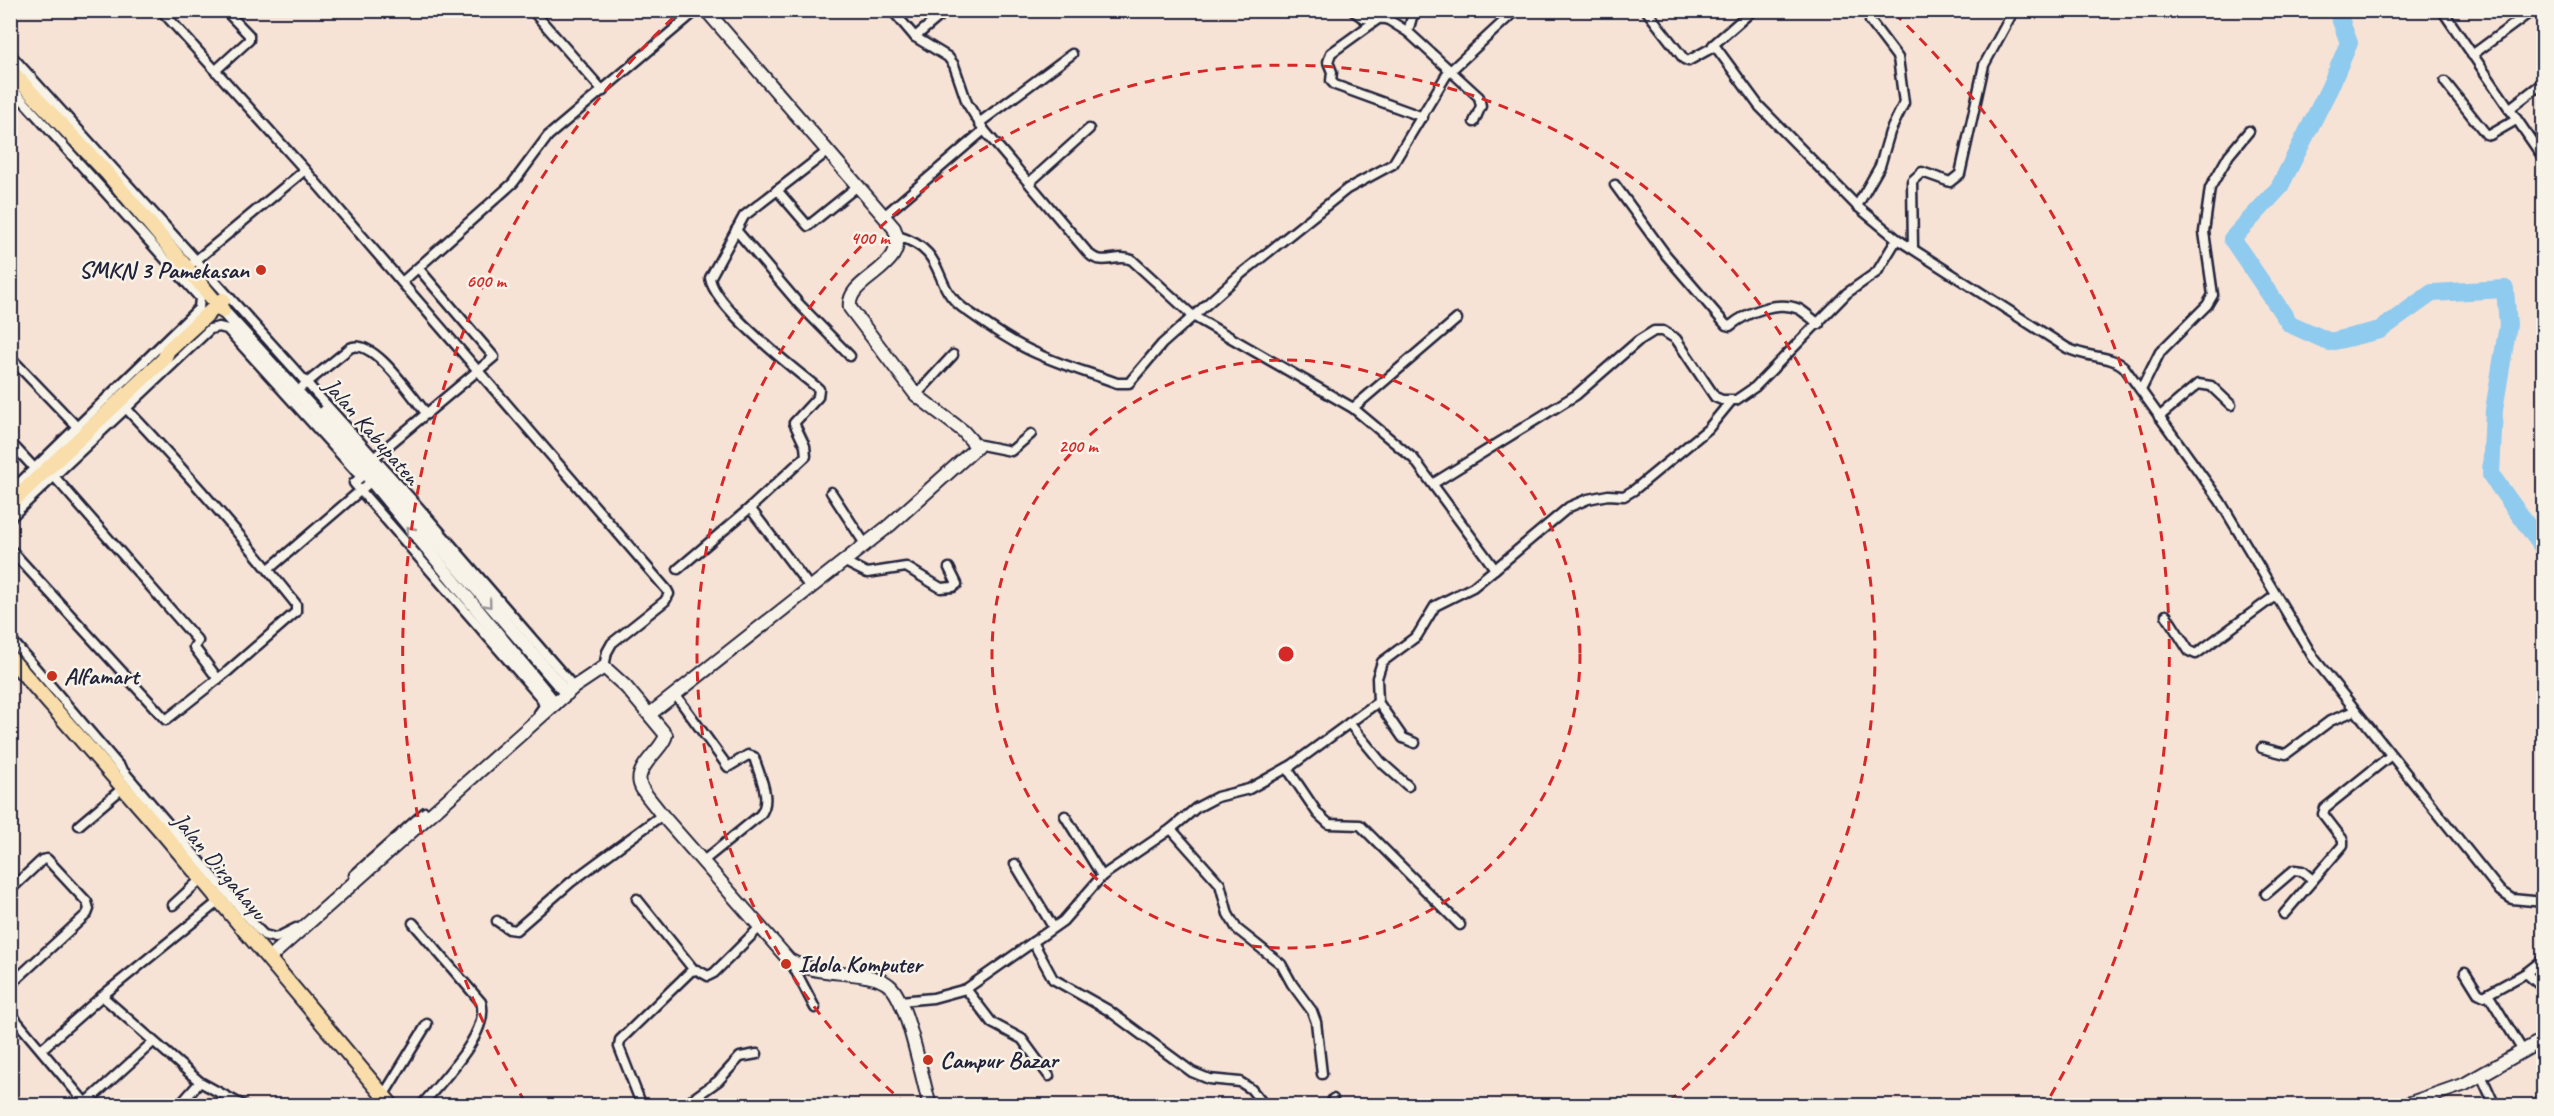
<svg xmlns="http://www.w3.org/2000/svg" width="2554" height="1116" font-family="Caveat,sans-serif">
  <style>
    .lines { fill: none; stroke-linecap: round; stroke-linejoin: round }
    .river { stroke: #8fcaef; stroke-width: 18 }
    .street-casing { stroke: #22223b; stroke-width: 13 }
    .secondary-casing { stroke: #22223b; stroke-width: 16 }
    .primary-casing { stroke: #22223b; stroke-width: 18 }
    .street { stroke: #f7f3e8; stroke-width: 8 }
    .secondary { stroke: #f7f3e8; stroke-width: 12 }
    .primary { stroke: #f9deab; stroke-width: 14 }
    .oneway { stroke: #97959a }
    .ring { fill: none; stroke: #d62828; stroke-width: 3; stroke-dasharray: 10 8 }
    .poi-dot { fill: #c8321e; stroke: #f7f3e8; stroke-width: 2 }
    .labels { text-anchor: middle; stroke-width: 5; stroke-linejoin: round; paint-order: stroke }
    .poi-label { font-size: 24px; font-weight: bold; fill: #22223b; stroke: #f7f3e8; text-anchor: start }
    .street-label { font-size: 24px; fill: #22223b; stroke: #f7f3e8 }
    .centre { fill: #d62828; stroke: #f7f3e8; stroke-width: 3 }
    .ring-label { font-size: 18px; text-anchor: middle; font-weight: bold; fill: #d62828; stroke: #f7f3e8; stroke-width: 5; stroke-linejoin: round; paint-order: stroke }
  </style>
  <rect width="100%" height="100%" fill="#f7e3d6"/>
  <filter id="ink" filterUnits="userSpaceOnUse"><feTurbulence type="fractalNoise" baseFrequency=".0167" numOctaves="2"/><feDisplacementMap in="SourceGraphic" scale="12" xChannelSelector="R" yChannelSelector="G"/><feConvolveMatrix kernelMatrix="1 2 1 2 8 2 1 2 1" color-interpolation-filters="sRGB"/></filter>
  <g filter="url(#ink)">
    <g class="lines">
      <polyline class="river" points="2337,10 2349,43 2329,89 2279,188 2232,239 2290,324 2330,342 2380,330 2432,293 2505,289 2508,325 2494,410 2491,475 2544,549"/>
      <g class="street-casing">
        <g id="street">
          <polyline points="161,10 305,170 667,590 669,594 665,601 612,643 607,652 604,667"/>
          <polyline points="532,10 603,91"/>
          <path d="M892 10 915 37 948 57 954 65 967 103 984 130 1089 254C1103 267 1117 253 1132 260L1193 316 1353 408 1414 459 1495 569 1473 587 1435 606 1417 636 1382 662 1377 678 1378 702 1292 765 1249 789 1217 797 1196 808 1171 829 1102 876 1063 921 966 989 933 998 900 1001"/>
          <polyline points="1352,10 1363,18 1387,19 1408,32"/>
          <polyline points="1419,10 1412,17 1408,32 1479,97 1481,106 1474,122"/>
          <path d="M1646 10 1684 59 1688 61 1715 46 1759 106 1857 206 1897 239 2067 348C2086 358 2111 355 2124 367L2220 501 2313 657 2500 891 2512 899 2544 902"/>
          <polyline points="2103,10 2106,12"/>
          <polyline points="2442,10 2544,159"/>
          <polyline points="1381,17 1331,53 1328,62 1332,72 1331,81 1335,85 1423,117"/>
          <polyline points="915,37 947,10"/>
          <polyline points="1713,45 1753,10"/>
          <polyline points="10,54 415,503 574,687"/>
          <polyline points="2472,55 2533,10"/>
          <polyline points="215,71 249,40 249,35 225,10"/>
          <polyline points="2445,82 2486,134 2490,135 2516,120"/>
          <polyline points="10,86 200,298 199,308 10,492"/>
          <polyline points="2509,109 2544,82"/>
          <polyline points="979,123 1072,54"/>
          <polyline points="1030,182 1089,129"/>
          <path d="M1615 185 1666 255 1726 325 1730 326C1747 312 1777 300 1799 309 1806 313 1812 319 1819 324"/>
          <polyline points="777,190 808,226 859,185"/>
          <polyline points="1857,206 1880,166 1890,132 1904,103 1898,58 1870,21"/>
          <polyline points="885,215 984,130"/>
          <polyline points="736,230 799,304 850,356"/>
          <path d="M898 236C949 252 930 283 963 308 986 324 1012 343 1038 354 1063 366 1091 373 1117 383H1129L1162 344 1241 274 1347 189 1393 164 1447 74 1516 10"/>
          <polyline points="1913,248 1912,181 1922,172 1950,182 1960,174 1984,65 2014,10"/>
          <polyline points="194,262 305,170"/>
          <polyline points="402,282 513,183 548,136 697,10"/>
          <polyline points="10,357 81,431"/>
          <path d="M303 386 350 348C373 336 412 397 427 414"/>
          <polyline points="2141,390 2160,352 2207,305 2213,295 2204,232 2210,188 2229,155 2249,131"/>
          <polyline points="916,395 953,355"/>
          <polyline points="1353,408 1457,319"/>
          <polyline points="2159,417 2198,384 2211,386 2231,405"/>
          <polyline points="10,442 37,471"/>
          <polyline points="976,444 1011,451 1031,434"/>
          <polyline points="371,460 494,357 419,269"/>
          <polyline points="52,474 198,641 194,647 218,679"/>
          <polyline points="1434,483 1576,395 1638,341 1654,331 1663,331 1676,339 1715,397 1722,400 1736,400 1755,387 1847,293 1877,272 1897,239"/>
          <polyline points="831,492 865,544"/>
          <polyline points="750,508 809,586"/>
          <polyline points="10,518 210,329 219,327 227,329 361,477 354,483 541,698 544,706 539,713"/>
          <path d="M10 549 166 720 228 671 296 612V604C241 535 183 468 122 404"/>
          <polyline points="843,561 867,573 906,567 941,588 953,587 957,584 949,568"/>
          <polyline points="269,569 375,478"/>
          <path d="M678 569 750 508 806 456 805 446 794 423 818 397 819 389C794 369 714 307 710 278L744 216 828 151"/>
          <polyline points="1495,569 1569,507 1588,499 1608,495 1624,496 1634,490 1708,429 1731,401"/>
          <polyline points="2166,615 2189,651 2196,654 2275,596"/>
          <polyline points="10,638 258,929 264,935 276,938 296,928"/>
          <path d="M675 694 728 767 748 755 754 757C759 775 773 800 760 815L702 862"/>
          <polyline points="1378,702 1403,738 1415,743"/>
          <polyline points="1349,723 1381,762 1408,786"/>
          <polyline points="2262,748 2286,754 2330,721 2354,711"/>
          <polyline points="1287,768 1318,814 1329,824 1360,825 1460,925"/>
          <polyline points="1065,816 1102,876"/>
          <polyline points="79,825 124,787"/>
          <polyline points="1171,829 1220,884 1228,914 1237,929 1281,964 1292,984 1312,1011 1316,1022 1322,1074"/>
          <polyline points="1015,864 1053,927"/>
          <polyline points="354,875 425,812"/>
          <polyline points="10,890 42,860 47,859 87,902 89,909 87,914 10,985"/>
          <polyline points="2266,894 2294,870 2302,871 2313,880"/>
          <polyline points="637,899 694,970"/>
          <polyline points="173,905 201,879"/>
          <polyline points="2284,914 2343,845 2343,840 2323,814 2325,808 2390,756"/>
          <polyline points="497,921 509,929 516,930 571,882 662,815"/>
          <path d="M413 923 481 1002C491 1033 440 1082 421 1106"/>
          <polyline points="1033,942 1053,979 1108,1010 1192,1072 1209,1079 1240,1082 1251,1089 1265,1106"/>
          <polyline points="790,960 815,1008"/>
          <polyline points="2465,972 2478,993 2484,996 2526,973 2544,959"/>
          <polyline points="2526,973 2544,989"/>
          <polyline points="966,989 992,1023 1022,1039 1049,1076"/>
          <polyline points="2488,994 2523,1051"/>
          <polyline points="102,996 200,1082 244,1106"/>
          <polyline points="10,1013 88,1106"/>
          <polyline points="42,1049 102,996 219,901"/>
          <polyline points="2481,1075 2495,1106"/>
          <polyline points="86,1103 153,1042"/>
          <polyline points="179,1106 200,1082"/>
          <polyline points="377,1106 427,1024"/>
          <polyline points="642,1106 619,1047 620,1040 691,971 697,970 708,976 714,973 760,927"/>
          <polyline points="683,1106 718,1081 740,1057 757,1054"/>
          <polyline points="1330,1106 1333,1099"/>
          <polyline points="2532,1106 2544,1099"/>
        </g>
      </g>
      <g class="secondary-casing">
        <g id="secondary">
          <polyline points="223,311 315,412 555,704"/>
          <polyline points="325,412 567,694"/>
          <path d="M650 714 890 525 977 447 963 431 916 395 850 308C845 277 912 269 894 228L706 10"/>
          <path d="M268 959 574 687 604 667 626 687 666 735C664 742 660 746 656 751 628 783 639 784 662 815L789 960C814 974 838 971 866 976 875 978 884 980 891 987 908 1004 922 1079 930 1106"/>
          <polyline points="2402,1106 2465,1084 2544,1039"/>
        </g>
      </g>
      <g class="primary-casing">
        <g id="primary">
          <polyline points="10,70 108,174 223,311"/>
          <polyline points="10,504 164,359 168,350 223,300"/>
          <polyline points="10,658 164,834 392,1106"/>
        </g>
      </g>
      <use href="#street" class="street"/>
      <use href="#secondary" class="secondary"/>
      <use href="#primary" class="primary"/>
    </g>
    <defs><path id="oneway-chevron" d="M-2-3.5L2.5 0L-2 3.5" fill="none" stroke-width="1.6" stroke-linecap="round" stroke-linejoin="round" transform="scale(1.5)"/></defs>
    <g class="oneway">
      <use href="#oneway-chevron" transform="translate(410 530) rotate(-129)"/>
      <use href="#oneway-chevron" transform="translate(488 604) rotate(50)"/>
    </g>
  </g>
  <g class="ring">
    <circle cx="1286" cy="654" r="294"/>
    <path d="M907 1105A589 589 0 1 1 1665 1105"/>
    <path d="M525 1102A883 883 0 0 1 678 13M1894 13A883 883 0 0 1 2047 1102"/>
  </g>
  <g class="poi-dot">
    <circle cx="261" cy="270" r="6"/>
    <circle cx="52" cy="676" r="6"/>
    <circle cx="786" cy="964" r="6"/>
    <circle cx="928" cy="1060" r="6"/>
  </g>
  <g class="labels">
    <g class="poi-label">
      <text x="249" y="278" text-anchor="end">SMKN 3 Pamekasan</text>
      <text x="64" y="684">Alfamart</text>
      <text x="798" y="972">Idola Komputer</text>
      <text x="940" y="1068">Campur Bazar</text>
    </g>
    <g class="street-label">
      <text transform="translate(372 431) rotate(49)" y="8">Jalan Kabupaten</text>
      <text transform="translate(220 866) rotate(50)" y="8">Jalan Dirgahayu</text>
    </g>
  </g>
  <circle cx="1286" cy="654" r="9" class="centre"/>
  <g class="ring-label">
    <text x="870" y="244">400 m</text>
    <text x="486" y="287">600 m</text>
    <text x="1078" y="452">200 m</text>
  </g>
  <rect width="2554" height="1116" fill="none" stroke="#f7f3e8" stroke-width="36"/>
  <rect x="18" y="18" width="2518" height="1080" fill="none" stroke="#22223b" stroke-width="2" filter="url(#ink)"/>
</svg>
